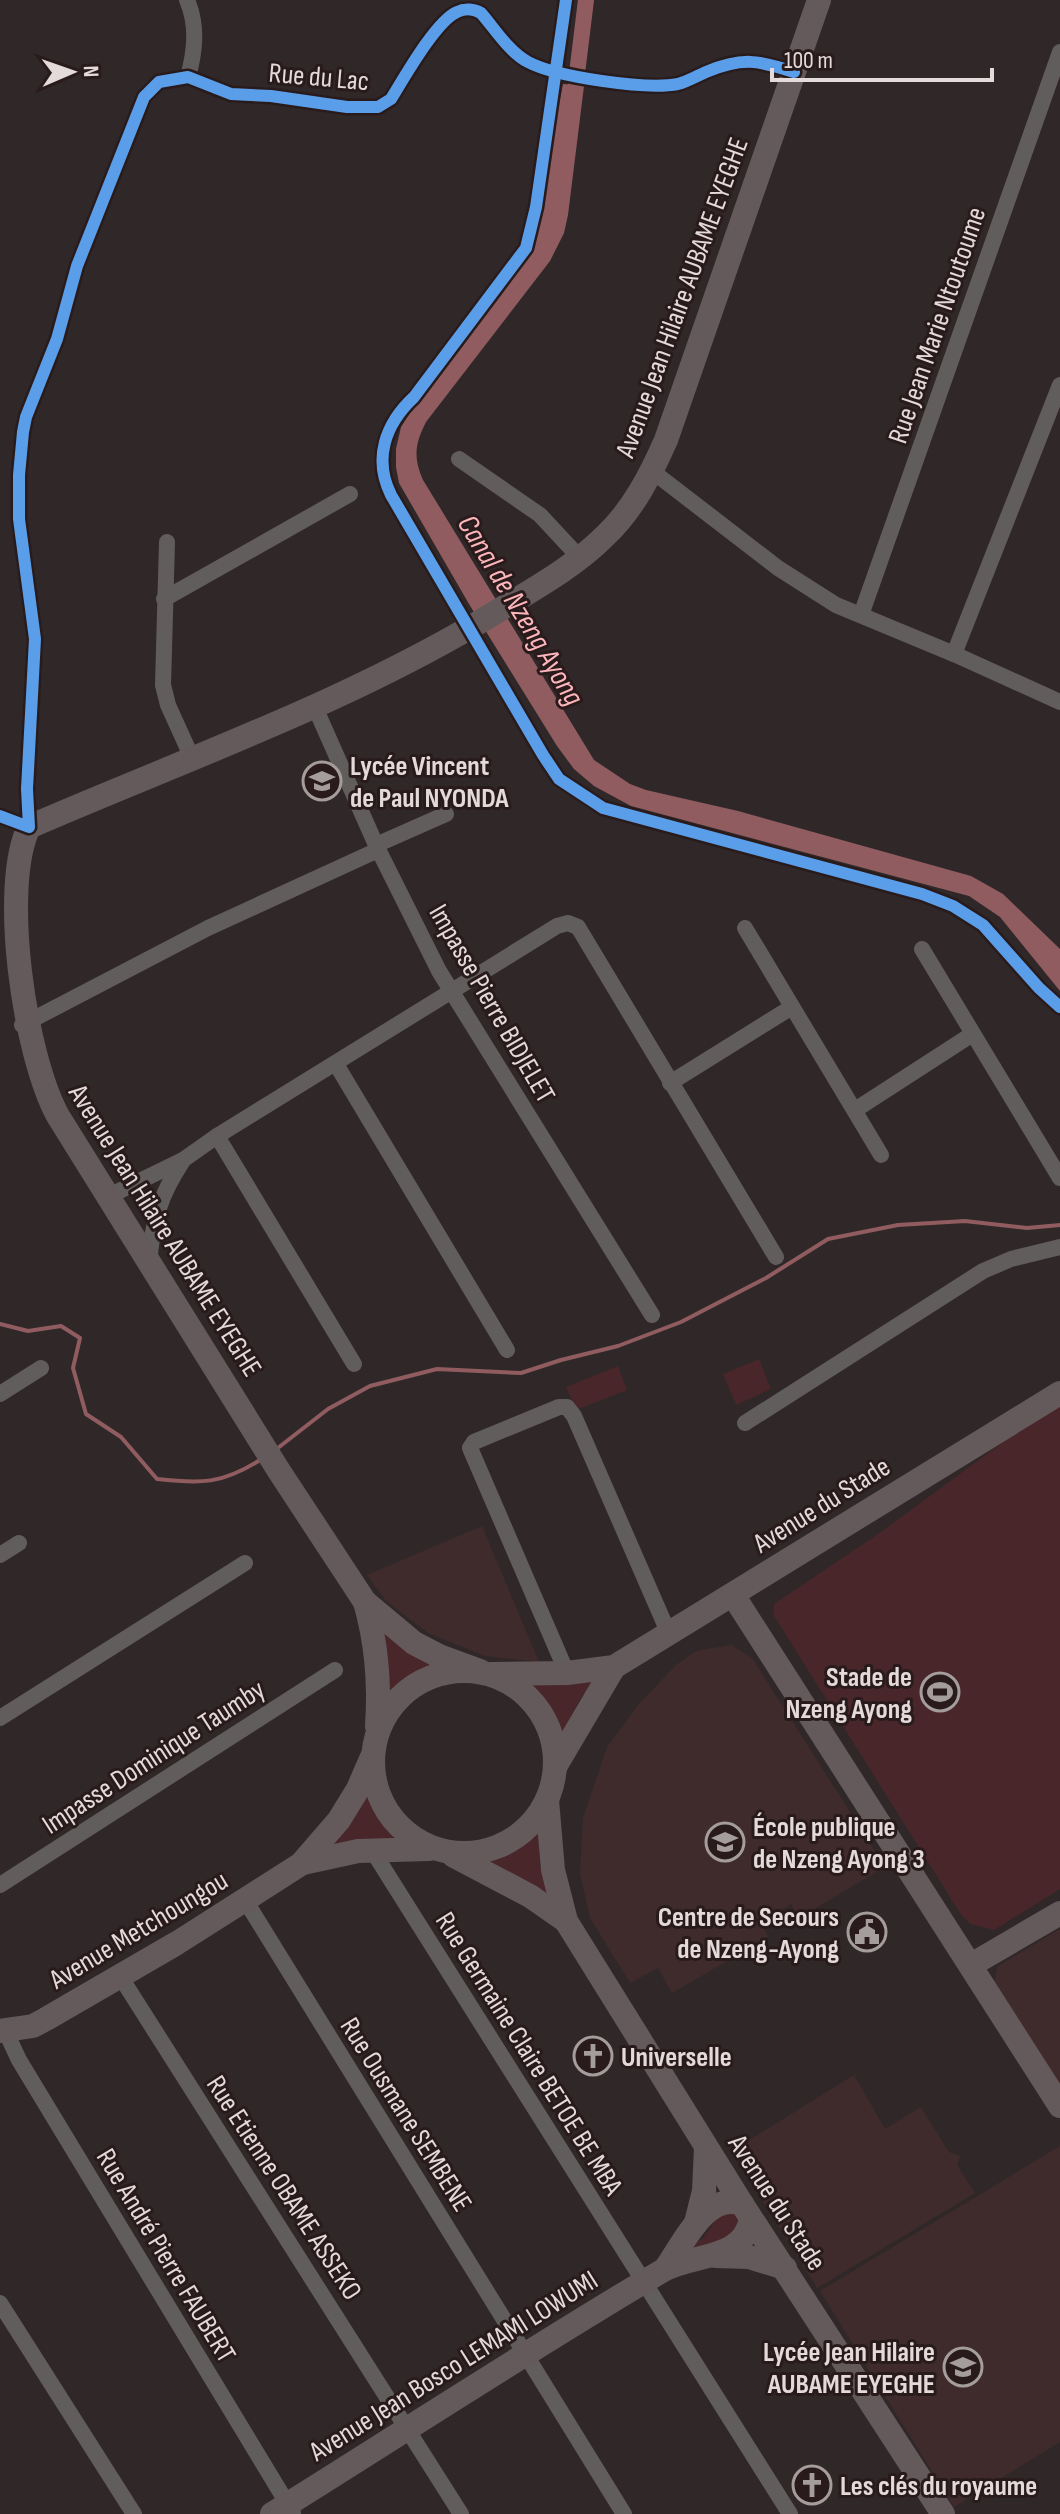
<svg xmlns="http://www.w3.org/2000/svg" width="1060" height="2514" font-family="'Sofia Sans Condensed',sans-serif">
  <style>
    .built { fill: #3f2b2c }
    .green { fill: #48262a }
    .water { fill: #905c60 }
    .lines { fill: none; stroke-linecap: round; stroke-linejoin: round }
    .stream { stroke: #905c60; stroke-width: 4 }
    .canal { stroke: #905c60; stroke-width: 16 }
    .street { stroke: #625d5d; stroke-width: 16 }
    .secondary { stroke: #645a5b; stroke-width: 24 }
    .cycleway-casing { stroke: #291b1c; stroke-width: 17 }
    .cycleway { stroke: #5a9eea; stroke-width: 12 }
    .labels { text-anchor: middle; stroke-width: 6; stroke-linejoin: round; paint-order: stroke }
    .street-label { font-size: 28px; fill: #e4dada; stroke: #291b1c }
    .poi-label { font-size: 28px; font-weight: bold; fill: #e4dada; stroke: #291b1c; text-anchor: start }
    .water-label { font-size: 30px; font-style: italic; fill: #fdb7bc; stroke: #291b1c }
  </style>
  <rect width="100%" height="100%" fill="#302828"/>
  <g class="built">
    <polygon points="482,1526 539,1662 485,1656 428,1633 386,1601 367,1575"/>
    <polygon points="731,1645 752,1658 885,1867 799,1918 791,1904 761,1922 768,1937 672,1993 658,1968 630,1983 590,1918 580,1873 583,1818 607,1747 639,1704 676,1665 696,1651"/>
    <polygon points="1060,1929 1060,2094 993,1987 998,1966"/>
    <polygon points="854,2075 885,2129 921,2107 949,2152 960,2156 957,2165 975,2193 817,2288 732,2151"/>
    <polygon points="1060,2146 1060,2442 954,2507 820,2291"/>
  </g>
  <g class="green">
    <polygon points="759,1359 771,1389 736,1405 723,1374"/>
    <polygon points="618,1366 627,1390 576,1410 566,1387"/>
    <polygon points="1060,1405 1060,1889 994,1930 971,1924 962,1916 774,1616 774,1604 881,1532 1041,1414"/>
    <polygon points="378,1628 436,1667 411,1677 387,1697"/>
    <polygon points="597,1680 581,1698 559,1738 551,1718 528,1692 528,1686 532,1682"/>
    <polygon points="367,1789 379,1821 400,1842 335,1845 331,1839"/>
    <polygon points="538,1827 540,1866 550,1902 515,1875 488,1863 513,1850"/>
    <polygon points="729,2207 739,2219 740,2233 697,2251 689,2248 703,2238 724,2209"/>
  </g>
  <path class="water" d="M563 84 584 86 568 215 564 233 550 261 426 422C415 444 413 457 423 480L594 760 630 784 646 790 738 811 971 876 1003 894 1060 949V991L1000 917 969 896 631 806 594 786 574 769 557 746 469 604 399 483 396 467V449L401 427 427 386 529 253Z"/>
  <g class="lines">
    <g class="stream">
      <path d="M0 1324 28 1331 61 1326 80 1338 73 1368 86 1414 121 1437 157 1479C201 1484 222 1484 260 1460"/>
      <polyline points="274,1451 328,1409 370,1386 437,1369 521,1373 561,1360 618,1346 681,1322 766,1278 828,1239 898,1225 965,1221 1027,1228 1060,1225"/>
    </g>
    <polyline class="canal" points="575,90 586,0"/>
    <g class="street">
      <path d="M187 0C198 26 195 51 188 77"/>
      <path d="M566 0 536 207 526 248 414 397C385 424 373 459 391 495L543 755 559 779 603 808 922 894 953 906 983 925 1039 988 1060 1007"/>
      <polyline points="459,459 540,515 580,558"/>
      <polyline points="652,471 778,568 836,605 954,654 1060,702"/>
      <polyline points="167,542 163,685 168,705 192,758"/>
      <polyline points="164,599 350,494"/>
      <polyline points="861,615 1060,52"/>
      <polyline points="954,654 1060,385"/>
      <polyline points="314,705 376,845 439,971 652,1315"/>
      <path d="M0 816 29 827 27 789 35 639 19 519V475L23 432 26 417 57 339 77 266 144 97 159 82 188 77 231 94 271 96 347 107H378L391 99C404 78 436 21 457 12 465 8 474 9 481 13 495 29 509 52 528 62 556 77 646 90 678 84 687 82 697 76 706 72 742 57 758 60 794 72"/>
      <polyline points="376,845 446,814"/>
      <polyline points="745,928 881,1155"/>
      <polyline points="922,949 1060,1178"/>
      <polyline points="22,1025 208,928 378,850"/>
      <polyline points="336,1064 507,1350"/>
      <polyline points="670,1083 792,1007"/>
      <polyline points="855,1110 971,1035"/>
      <polyline points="217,1136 354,1364"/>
      <polyline points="109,1196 183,1160 217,1136 557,926 568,923 578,927 776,1257"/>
      <path d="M149 1263C153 1221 159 1197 182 1162"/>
      <polyline points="0,1394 41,1368"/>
      <polyline points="745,1423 983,1271 1011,1259 1060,1247"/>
      <polyline points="0,1555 19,1543"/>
      <polyline points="567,1673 470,1448 474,1442 559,1407 567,1407 574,1416 669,1634"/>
      <polyline points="0,1718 245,1563"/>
      <polyline points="372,1850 790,2514"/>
      <polyline points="0,1885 335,1670"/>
      <polyline points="245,1900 624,2514"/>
      <polyline points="120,1976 461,2514"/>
      <polyline points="5,2030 19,2060 293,2513"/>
      <polyline points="0,2303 134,2514"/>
    </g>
    <g class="secondary">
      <polyline points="733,1595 1060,2106"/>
      <path d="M365 1602C377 1644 380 1684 377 1726"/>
      <circle cx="464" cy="1762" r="91"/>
      <path d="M480 1671 439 1656 414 1643 365 1602 279 1471 58 1116C24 1054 0 886 29 827 188 758 354 700 501 609 537 587 575 566 605 536 633 510 651 474 666 440L819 0"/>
      <polyline points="492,1674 567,1673 614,1667 1060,1393"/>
      <polyline points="555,1767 614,1667"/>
      <polyline points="547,1800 553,1870 566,1921 742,2204 943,2514"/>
      <polyline points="454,1856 530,1896 566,1921"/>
      <polyline points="303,1863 358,1851 429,1849"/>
      <polyline points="971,1965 1060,1913"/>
      <polyline points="0,2031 33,2026 46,2019 177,1943 301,1864 339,1820 358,1789 371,1759"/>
      <polyline points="696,2223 704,2191 706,2147"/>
      <polyline points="716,2256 749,2257 785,2268"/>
      <path d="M666 2268C683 2244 706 2191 742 2204"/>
      <path d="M272 2514C402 2433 530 2349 662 2271 692 2253 743 2262 751 2219"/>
    </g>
    <g class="cycleway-casing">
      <g id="cycleway">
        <path d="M566 0 536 207 526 248 414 397C385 424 373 459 391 495L543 755 559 779 603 808 922 894 953 906 983 925 1039 988 1060 1007"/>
        <path d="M0 816 29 827 27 789 35 639 19 519V475L23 432 26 417 57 339 77 266 144 97 159 82 188 77 231 94 271 96 347 107H378L391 99C404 78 436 21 457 12 465 8 474 9 481 13 495 29 509 52 528 62 556 77 646 90 678 84 687 82 697 76 706 72 742 57 758 60 794 72"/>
      </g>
    </g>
    <use href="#cycleway" class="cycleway"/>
  </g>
  <defs>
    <g id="school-ring" transform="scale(2)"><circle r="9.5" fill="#291b1c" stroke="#a59c9c" stroke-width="1.5"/><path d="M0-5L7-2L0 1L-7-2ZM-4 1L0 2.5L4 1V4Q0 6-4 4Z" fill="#a59c9c"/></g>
    <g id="stadium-ring" transform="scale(2)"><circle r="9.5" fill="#291b1c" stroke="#a59c9c" stroke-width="1.5"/><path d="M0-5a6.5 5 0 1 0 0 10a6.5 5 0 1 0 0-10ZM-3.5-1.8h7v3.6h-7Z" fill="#a59c9c"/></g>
    <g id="civic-ring" transform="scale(2)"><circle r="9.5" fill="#291b1c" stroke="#a59c9c" stroke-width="1.5"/><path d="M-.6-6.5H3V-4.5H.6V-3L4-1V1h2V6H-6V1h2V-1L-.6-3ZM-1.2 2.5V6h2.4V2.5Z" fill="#a59c9c"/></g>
    <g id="church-ring" transform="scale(2)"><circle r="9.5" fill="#291b1c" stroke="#a59c9c" stroke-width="1.5"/><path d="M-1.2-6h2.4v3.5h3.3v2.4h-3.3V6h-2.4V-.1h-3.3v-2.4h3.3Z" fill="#a59c9c"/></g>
  </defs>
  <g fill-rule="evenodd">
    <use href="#school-ring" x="322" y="781"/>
    <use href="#stadium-ring" x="940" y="1692"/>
    <use href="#school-ring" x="725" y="1842"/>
    <use href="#civic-ring" x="867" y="1932"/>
    <use href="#church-ring" x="593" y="2056"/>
    <use href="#school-ring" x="963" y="2367"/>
    <use href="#church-ring" x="812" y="2485"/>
  </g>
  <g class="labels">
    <g class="street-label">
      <text transform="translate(319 76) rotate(5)" y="10">Rue du Lac</text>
      <text transform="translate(681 297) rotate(-70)" y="10">Avenue Jean Hilaire AUBAME EYEGHE</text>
      <text transform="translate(936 325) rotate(-71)" y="10">Rue Jean Marie Ntoutoume</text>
      <text transform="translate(493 1003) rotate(60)" y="10">Impasse Pierre BIDJELET</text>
      <text transform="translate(166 1230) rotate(58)" y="10">Avenue Jean Hilaire AUBAME EYEGHE</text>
      <text transform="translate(821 1504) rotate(-32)" y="10">Avenue du Stade</text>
      <text transform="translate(153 1756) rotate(-33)" y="10">Impasse Dominique Taumby</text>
      <text transform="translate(138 1929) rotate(-31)" y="10">Avenue Metchoungou</text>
      <text transform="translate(530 2053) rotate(58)" y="10">Rue Germaine Claire BETOE BE MBA</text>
      <text transform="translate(407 2114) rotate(58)" y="10">Rue Ousmane SEMBENE</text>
      <text transform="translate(285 2187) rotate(57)" y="10">Rue Etienne OBAME ASSEKO</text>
      <text transform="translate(778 2202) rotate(57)" y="10">Avenue du Stade</text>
      <text transform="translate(167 2255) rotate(59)" y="10">Rue André Pierre FAUBERT</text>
      <text transform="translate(453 2365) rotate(-32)" y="10">Avenue Jean Bosco LEMAMI LOWUMI</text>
    </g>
    <g class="poi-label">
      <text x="350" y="775">Lycée Vincent<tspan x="350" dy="32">de Paul NYONDA</tspan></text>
      <text x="912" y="1686" text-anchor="end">Stade de<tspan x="912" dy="32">Nzeng Ayong</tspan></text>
      <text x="753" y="1836">École publique<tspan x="753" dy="32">de Nzeng Ayong 3</tspan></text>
      <text x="839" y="1926" text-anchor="end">Centre de Secours<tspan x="839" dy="32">de Nzeng-Ayong</tspan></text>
      <text x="621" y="2066">Universelle</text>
      <text x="935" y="2361" text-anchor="end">Lycée Jean Hilaire<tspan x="935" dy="32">AUBAME EYEGHE</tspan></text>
      <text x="840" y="2495">Les clés du royaume</text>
    </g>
    <g class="water-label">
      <text transform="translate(521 610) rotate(59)" y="10">Canal de Nzeng Ayong</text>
    </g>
  </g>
  <g transform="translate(72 72) rotate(88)" stroke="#291b1c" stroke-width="6" paint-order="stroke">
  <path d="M0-6L14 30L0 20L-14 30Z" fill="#e4dada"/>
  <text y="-12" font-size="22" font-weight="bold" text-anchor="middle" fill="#e4dada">N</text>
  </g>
  <path d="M772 68v12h220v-12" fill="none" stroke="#e4dada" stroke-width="4"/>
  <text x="784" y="68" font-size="24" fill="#e4dada" stroke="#291b1c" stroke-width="6" paint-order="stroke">100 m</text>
</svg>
